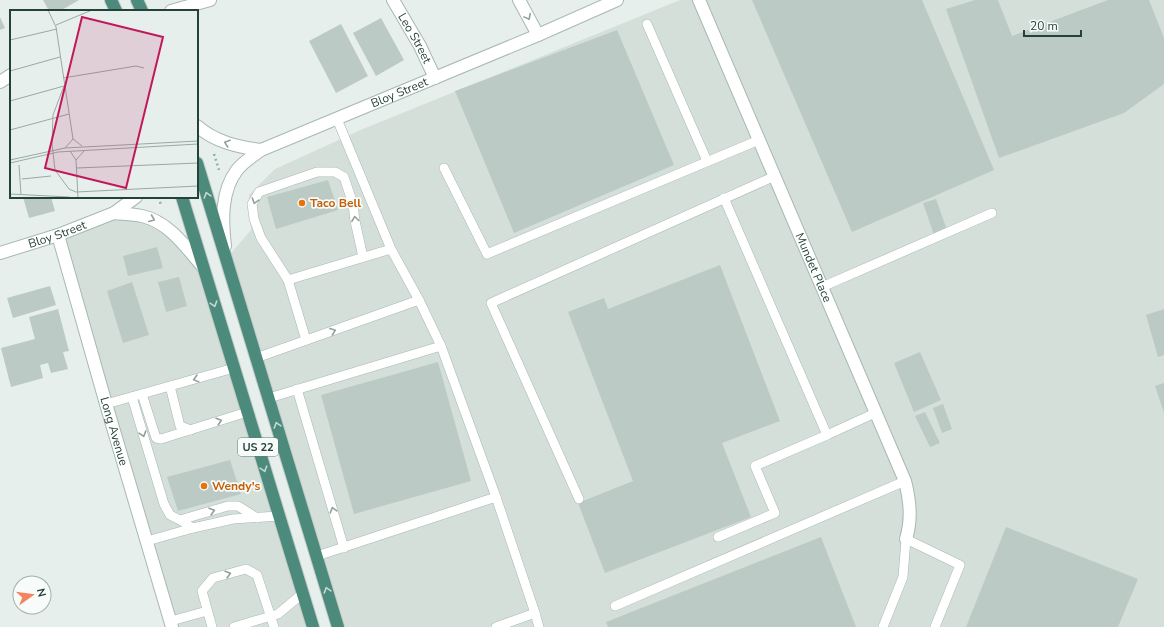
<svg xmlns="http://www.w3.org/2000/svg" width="1164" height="627" font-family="'Nunito Sans',sans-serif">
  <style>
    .built { fill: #d4dfda }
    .building { fill: #bbcac4 }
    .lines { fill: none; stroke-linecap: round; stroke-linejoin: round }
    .service-casing { stroke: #a8b8b2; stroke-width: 10 }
    .minor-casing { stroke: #a8b8b2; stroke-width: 14 }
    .tertiary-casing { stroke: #a8b8b2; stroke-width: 14 }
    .trunk-casing { stroke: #c2cac8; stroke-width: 14 }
    .path { stroke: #86b3a5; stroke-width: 2.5; stroke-dasharray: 2 3; stroke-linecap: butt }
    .service { stroke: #fff; stroke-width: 9 }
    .minor { stroke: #fff; stroke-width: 12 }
    .tertiary { stroke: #fff; stroke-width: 12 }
    .trunk { stroke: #4c8a7c; stroke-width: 12 }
    .oneway { stroke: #92a09c }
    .oneway2 { stroke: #c4d9d4 }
    .food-dot { fill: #e8710a; stroke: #f7fbf9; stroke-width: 1.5 }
    .labels { text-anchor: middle; stroke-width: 3.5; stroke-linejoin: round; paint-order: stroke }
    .shield { fill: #f7fbf9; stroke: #637a73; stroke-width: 1 }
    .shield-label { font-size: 11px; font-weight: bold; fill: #24423a }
    .street-label { font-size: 12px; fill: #24423a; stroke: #f7fbf9 }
    .food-label { font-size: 12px; font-weight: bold; fill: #c56008; stroke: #f7fbf9; text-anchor: start }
    .inset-road { fill: none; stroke: #98aaa4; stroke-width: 1 }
    .view { fill: #c2185b; fill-opacity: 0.15; stroke: #c2185b; stroke-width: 2 }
    .inset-edge { fill: none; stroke: #24423a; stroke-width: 2 }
  </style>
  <rect width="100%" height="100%" fill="#e6efeb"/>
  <g class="built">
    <polygon points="680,0 1164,0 1164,627 338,627 226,259 251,230 249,195 275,169 363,129"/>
    <polygon points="114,213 151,219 203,267 313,627 174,627 58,235"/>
  </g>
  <g class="building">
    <polygon points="43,0 79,0 60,11 49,11"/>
    <polygon points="752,0 922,0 994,170 852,232"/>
    <polygon points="975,0 998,0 1012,36 1108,0 1149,0 1164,38 1164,84 1124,113 999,158 946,9"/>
    <polygon points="0,17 5,28 0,30"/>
    <polygon points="381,18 404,60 376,76 353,33"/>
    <polygon points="341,24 368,76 336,93 309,41"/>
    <polygon points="617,30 674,165 514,233 455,91"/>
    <polygon points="328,180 338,210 276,229 267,197"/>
    <polygon points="23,197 51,197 55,211 29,218"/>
    <polygon points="936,199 947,230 934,235 923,203"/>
    <polygon points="157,247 163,268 128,276 123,256"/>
    <polygon points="720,265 780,421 722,443 751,517 605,573 578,503 633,481 568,312 604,298 608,309"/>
    <polygon points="179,277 187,306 166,312 158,282"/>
    <polygon points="132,282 149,335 123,343 107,291"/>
    <polygon points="50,286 56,305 13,318 7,298"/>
    <polygon points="58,309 69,351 63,352 68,369 51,373 48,363 40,365 43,378 11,387 1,348 35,339 29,317"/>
    <polygon points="1164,309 1164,355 1158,357 1146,315"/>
    <polygon points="920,352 941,400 914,412 894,363"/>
    <polygon points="438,362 471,481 354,514 321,395"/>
    <polygon points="1164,383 1164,413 1155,386"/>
    <polygon points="943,404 952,429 942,433 933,408"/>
    <polygon points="925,412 940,443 930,447 915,416"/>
    <polygon points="230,460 241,494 178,511 167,477"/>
    <polygon points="1006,527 1138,579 1118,627 966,627"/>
    <polygon points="821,537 856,627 608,627 606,622"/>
  </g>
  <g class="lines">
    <g class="service-casing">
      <g id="service">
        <polyline points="647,24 707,161"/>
        <polyline points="444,168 487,254 759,140"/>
        <polyline points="724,198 827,435 875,413"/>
        <polyline points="288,280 391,249"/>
        <polyline points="822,287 992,213"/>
        <polyline points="306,340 288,280 261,238 254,219 252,204 259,192 317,172 335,172 344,177 353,204 355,221 363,257"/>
        <polyline points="256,358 419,300"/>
        <polyline points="170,386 180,426 191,430"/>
        <polyline points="297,389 344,548"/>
        <polyline points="142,394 156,438 161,439 247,412"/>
        <polyline points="132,397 164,504 170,515 180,520 228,506 238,506 257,518"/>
        <polyline points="269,398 441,346 419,300 391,249 337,119"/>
        <polyline points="106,404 234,368"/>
        <polyline points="496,497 535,613"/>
        <polyline points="579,499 491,303 775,176"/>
        <polyline points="180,520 193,528 233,519 279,516"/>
        <polyline points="718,537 775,513 755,466 827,435"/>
        <polyline points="147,541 193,528"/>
        <polyline points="317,556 496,497 441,346"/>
        <polyline points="615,606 905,481"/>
        <polyline points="171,621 207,611"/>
        <polyline points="212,627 202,591 213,578 246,569 257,575 274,627"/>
        <polyline points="234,627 278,614 302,594"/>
        <polyline points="496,627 535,613 539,627"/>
        <polyline points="883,627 903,577 906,539 960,565 935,627"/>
      </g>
    </g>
    <g class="minor-casing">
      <g id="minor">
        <path id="s1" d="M393 0 420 46 435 78"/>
        <path id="s2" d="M699 0 905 481C910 501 912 519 906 539"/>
      </g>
    </g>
    <g class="tertiary-casing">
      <g id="tertiary">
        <polyline points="519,0 538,35"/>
        <polyline points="171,11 210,0"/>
        <polyline points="0,82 11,75"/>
        <path d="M197 126C215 142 238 147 261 150"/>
        <path d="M114 213C123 214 132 214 142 216 169 222 186 247 203 267"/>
        <path id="s3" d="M58 235 106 404 172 627"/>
        <path id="s4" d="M225 246C222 220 221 191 237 170 243 162 253 156 261 150L538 35 617 0"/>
        <path id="s5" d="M0 253 58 235 114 213 136 197"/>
      </g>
    </g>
    <g class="trunk-casing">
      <g id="trunk">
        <polyline points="111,0 116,11"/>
        <polyline points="137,0 142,11"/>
        <polyline points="197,163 338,627"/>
        <polyline points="182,197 313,627"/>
      </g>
    </g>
    <g class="path">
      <polyline points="214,154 219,170"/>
      <polyline points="159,197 161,206"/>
    </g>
    <use href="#service" class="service"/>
    <use href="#minor" class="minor"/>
    <use href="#tertiary" class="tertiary"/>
    <use href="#trunk" class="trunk"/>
  </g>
  <defs><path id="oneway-chevron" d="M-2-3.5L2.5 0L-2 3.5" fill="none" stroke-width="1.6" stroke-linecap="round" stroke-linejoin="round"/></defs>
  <g class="oneway">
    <use href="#oneway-chevron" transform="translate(528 17) rotate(62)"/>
    <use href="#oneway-chevron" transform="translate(227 143) rotate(-161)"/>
    <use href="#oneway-chevron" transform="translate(255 201) rotate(108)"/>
    <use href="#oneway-chevron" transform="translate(152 219) rotate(22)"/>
    <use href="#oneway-chevron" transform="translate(355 219) rotate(-98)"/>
    <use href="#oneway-chevron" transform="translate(333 331) rotate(-20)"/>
    <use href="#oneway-chevron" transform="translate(196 379) rotate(165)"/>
    <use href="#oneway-chevron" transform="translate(219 421) rotate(-18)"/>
    <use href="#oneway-chevron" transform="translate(143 434) rotate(73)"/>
    <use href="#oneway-chevron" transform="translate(333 510) rotate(-107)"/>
    <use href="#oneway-chevron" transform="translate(212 511) rotate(-16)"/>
    <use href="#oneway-chevron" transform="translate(228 574) rotate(-16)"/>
  </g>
  <g class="oneway2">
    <use href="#oneway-chevron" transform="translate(207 195) rotate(-107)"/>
    <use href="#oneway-chevron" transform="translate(214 304) rotate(73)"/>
    <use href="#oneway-chevron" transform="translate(277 425) rotate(-107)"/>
    <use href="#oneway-chevron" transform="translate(264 469) rotate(73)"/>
    <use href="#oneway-chevron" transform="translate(327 590) rotate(-107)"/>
  </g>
  <g class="food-dot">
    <circle cx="302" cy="203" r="4"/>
    <circle cx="204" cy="486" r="4"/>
  </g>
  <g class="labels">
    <rect class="shield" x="238" y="438" width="40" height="18" rx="3"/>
    <g class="shield-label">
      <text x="258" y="451">US 22</text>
    </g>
    <g class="street-label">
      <text dy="4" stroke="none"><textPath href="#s1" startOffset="44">Leo Street</textPath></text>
      <text dy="4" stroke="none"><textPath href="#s4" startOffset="260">Bloy Street</textPath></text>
      <text dy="4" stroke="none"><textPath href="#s5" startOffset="60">Bloy Street</textPath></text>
      <text dy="4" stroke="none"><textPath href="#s2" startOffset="291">Mundet Place</textPath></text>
      <text dy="4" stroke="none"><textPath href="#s3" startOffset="204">Long Avenue</textPath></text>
    </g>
    <g class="food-label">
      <text x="310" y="207">Taco Bell</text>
      <text x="212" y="490">Wendy's</text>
    </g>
  </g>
  <g transform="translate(10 10)">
    <rect width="188" height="188" fill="#e6efeb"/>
    <path class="inset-road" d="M38 0 46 17 63 129 72 136M46 15 82 0M0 30 47 19M0 61 50 47M53 68 126 56 134 58M54 76 43 105 42 134 45 160 59 179 66 182 188 176M0 91 54 76M0 120 59 104M55 138 63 129M60 141 66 150 68 188M0 150 55 138 188 131M66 150 74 141M0 153 48 142 188 134M9 155 11 185M67 158 188 153M12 169 41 166M0 184 59 187"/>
    <path class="view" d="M72 7 153 27 116 178 35 158Z"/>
    <rect width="188" height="188" class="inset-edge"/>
  </g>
  <g transform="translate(32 595) rotate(76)"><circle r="19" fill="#f7fbf9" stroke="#a3b1ad"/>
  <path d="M0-3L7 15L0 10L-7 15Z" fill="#f4845f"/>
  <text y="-6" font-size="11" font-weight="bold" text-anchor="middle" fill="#24423a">N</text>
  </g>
  <path d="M1024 30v6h57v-6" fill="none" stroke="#24423a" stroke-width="2"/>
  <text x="1030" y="30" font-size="12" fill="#24423a" stroke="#f7fbf9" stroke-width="3" paint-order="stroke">20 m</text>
</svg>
